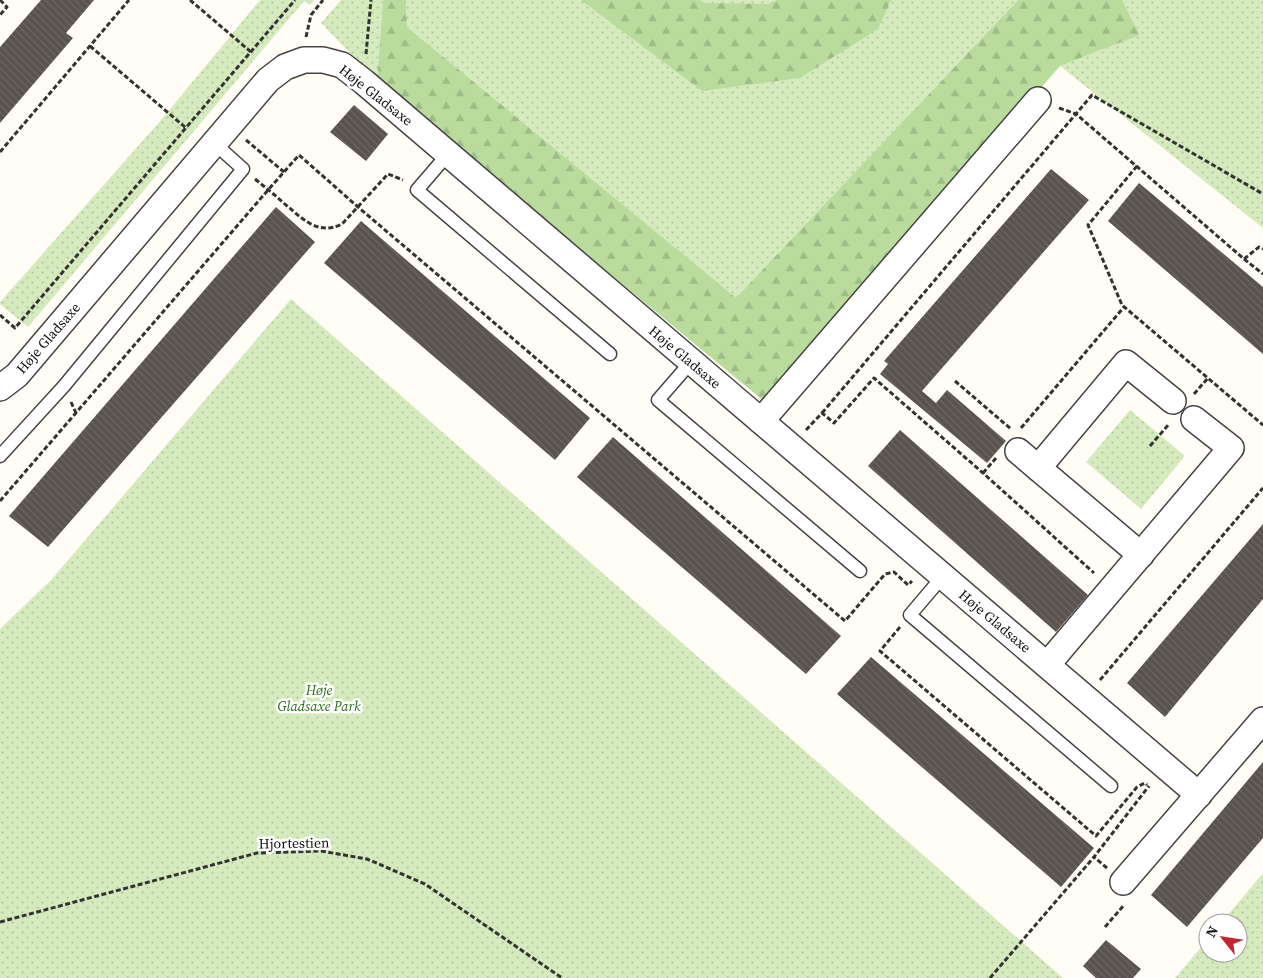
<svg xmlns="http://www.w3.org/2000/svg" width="1263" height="978" font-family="'Source Serif 4',serif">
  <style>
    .green { fill: url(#green-dots) }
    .forest { fill: url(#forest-firs) }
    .building { fill: url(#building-back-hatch) }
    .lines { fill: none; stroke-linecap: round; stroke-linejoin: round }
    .service-casing { stroke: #444; stroke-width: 15 }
    .minor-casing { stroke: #444; stroke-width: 28 }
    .path { stroke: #333; stroke-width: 3; stroke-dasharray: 5 2.5; stroke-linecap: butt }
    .service { stroke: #fff; stroke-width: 12 }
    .minor { stroke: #fff; stroke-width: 25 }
    .labels { text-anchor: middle; stroke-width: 5; stroke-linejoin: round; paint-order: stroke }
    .street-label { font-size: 14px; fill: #111; stroke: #fff }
    .park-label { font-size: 14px; font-style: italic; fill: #2f6b1f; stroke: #fff }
  </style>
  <defs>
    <pattern id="green-dots" width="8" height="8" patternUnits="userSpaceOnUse" patternTransform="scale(1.25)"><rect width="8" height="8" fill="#d5ebbd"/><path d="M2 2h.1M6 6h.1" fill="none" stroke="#b6c8a1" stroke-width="1.8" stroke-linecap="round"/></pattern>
    <pattern id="forest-firs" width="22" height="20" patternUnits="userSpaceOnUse" patternTransform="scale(1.25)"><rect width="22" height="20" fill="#b9dc9c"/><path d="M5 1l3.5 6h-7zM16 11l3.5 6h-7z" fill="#9ebc85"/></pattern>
    <pattern id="building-back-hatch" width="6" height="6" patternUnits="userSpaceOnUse" patternTransform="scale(1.25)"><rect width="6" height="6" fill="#5a524d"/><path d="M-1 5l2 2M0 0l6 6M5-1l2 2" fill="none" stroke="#6d6662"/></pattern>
  </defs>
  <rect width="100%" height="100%" fill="#fffdf5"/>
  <g class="green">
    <polygon points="260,0 314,0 310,5 304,1 28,327 0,304 0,302 162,119"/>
    <polygon points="341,0 383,0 377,81 321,23"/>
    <polygon points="406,0 1018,0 736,299 407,27"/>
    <polygon points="1122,0 1263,0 1263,228 1060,66 1140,35"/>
    <polygon points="291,299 1063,978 0,978 0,629 52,579"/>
    <polygon points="1130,410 1185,456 1141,509 1086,462"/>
    <polygon points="1263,873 1263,978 1175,978 1208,939 1208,953 1238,953 1238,923 1221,923"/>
  </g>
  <g class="forest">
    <polygon points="383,0 406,0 407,27 736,298 1018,0 1122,0 1140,35 1060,66 766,403 377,81"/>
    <polygon points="581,0 700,0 704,3 770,4 777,0 891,0 878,29 800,78 702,91"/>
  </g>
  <g class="building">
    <polygon points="41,0 94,0 66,33 73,38 0,123 0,47"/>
    <polygon points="354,105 388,134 366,161 330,132"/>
    <polygon points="1051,169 1089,200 922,391 936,403 947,390 1006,441 987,463 880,374 888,364 884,361"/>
    <polygon points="1139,183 1263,287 1263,354 1108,221"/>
    <polygon points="276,207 315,242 48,547 9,516"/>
    <polygon points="361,221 590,418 555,460 324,263"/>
    <polygon points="900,430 1088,595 1056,632 868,466"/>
    <polygon points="613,437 841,636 806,674 577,477"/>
    <polygon points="1263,524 1263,599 1165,717 1127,683"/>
    <polygon points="871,657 1094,848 1061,887 837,694"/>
    <polygon points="1263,762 1263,838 1187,927 1151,895"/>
    <polygon points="1106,940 1141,969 1133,978 1096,978 1083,966"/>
  </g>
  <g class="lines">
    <g class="service-casing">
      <g id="service">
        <polyline points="448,154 417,190 610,354"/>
        <polyline points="691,362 658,400 860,571"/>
        <polyline points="0,456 64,386 243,169 214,143"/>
        <polyline points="943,576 910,615 1111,786"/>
      </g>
    </g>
    <g class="minor-casing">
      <g id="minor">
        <polyline points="0,388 17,375 268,80 285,67 304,60 323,60 342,65 364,82 1199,795"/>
        <polyline points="761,421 1038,100"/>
        <polyline points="1018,451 1141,555"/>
        <polyline points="1038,468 1126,363 1173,401"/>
        <polyline points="1047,665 1231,448 1194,419"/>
        <polyline points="1123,882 1263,720"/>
      </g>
    </g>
    <g class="path">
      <polyline points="0,0 7,7 0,15"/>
      <polyline points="190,0 251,52"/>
      <polyline points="306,37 311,15 323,0"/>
      <polyline points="90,46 186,128"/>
      <polyline points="366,54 371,0"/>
      <polyline points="1059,108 1076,114 1244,259 1259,247 1263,249"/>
      <polyline points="246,140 284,172"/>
      <polyline points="0,152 129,0"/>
      <polyline points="1137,166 1088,225 1122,305 1263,425"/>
      <path d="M255 179C266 188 276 196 286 205 303 219 318 236 342 224L388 174 403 180"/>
      <polyline points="1244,259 1263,274"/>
      <polyline points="0,315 15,328 295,0"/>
      <polyline points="955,381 1011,429"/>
      <polyline points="1194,394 1208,378"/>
      <polyline points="71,402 76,413"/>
      <polyline points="822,413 1092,95 1263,194"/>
      <polyline points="1021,428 1124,307"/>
      <polyline points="806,430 822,413 834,423 874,378 983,473 1094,573"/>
      <polyline points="1150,446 1169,424"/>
      <polyline points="983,473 996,458"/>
      <polyline points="0,501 268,190 299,155 358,207 845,621 885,574 894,572 908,585 912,581"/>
      <polyline points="900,627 880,651 1096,836 1137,787 1145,783 1147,785"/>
      <polyline points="1100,680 1263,488"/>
      <polyline points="1107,868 1094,857 1149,786"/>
      <polyline points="0,922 257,853 321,851 367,859 425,884 562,978"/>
      <polyline points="1105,927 1124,905"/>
      <polyline points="990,978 1094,857"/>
    </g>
    <use href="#service" class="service"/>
    <use href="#minor" class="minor"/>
  </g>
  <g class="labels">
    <g class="street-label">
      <text transform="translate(376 95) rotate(38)" y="5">Høje Gladsaxe</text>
      <text transform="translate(48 338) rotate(-49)" y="5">Høje Gladsaxe</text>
      <text transform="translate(685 357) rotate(40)" y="5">Høje Gladsaxe</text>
      <text transform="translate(995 621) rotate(40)" y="5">Høje Gladsaxe</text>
      <text transform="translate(294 843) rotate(-1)" y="5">Hjortestien</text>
    </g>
    <g class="park-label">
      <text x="319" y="695">Høje<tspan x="319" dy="16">Gladsaxe Park</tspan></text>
    </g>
  </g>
  <g transform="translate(1223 938) rotate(300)"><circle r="24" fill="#ffffff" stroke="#a0a0a0"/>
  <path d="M0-4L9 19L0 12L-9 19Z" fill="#c4262e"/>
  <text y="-8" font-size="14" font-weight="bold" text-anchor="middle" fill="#111111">N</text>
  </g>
</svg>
